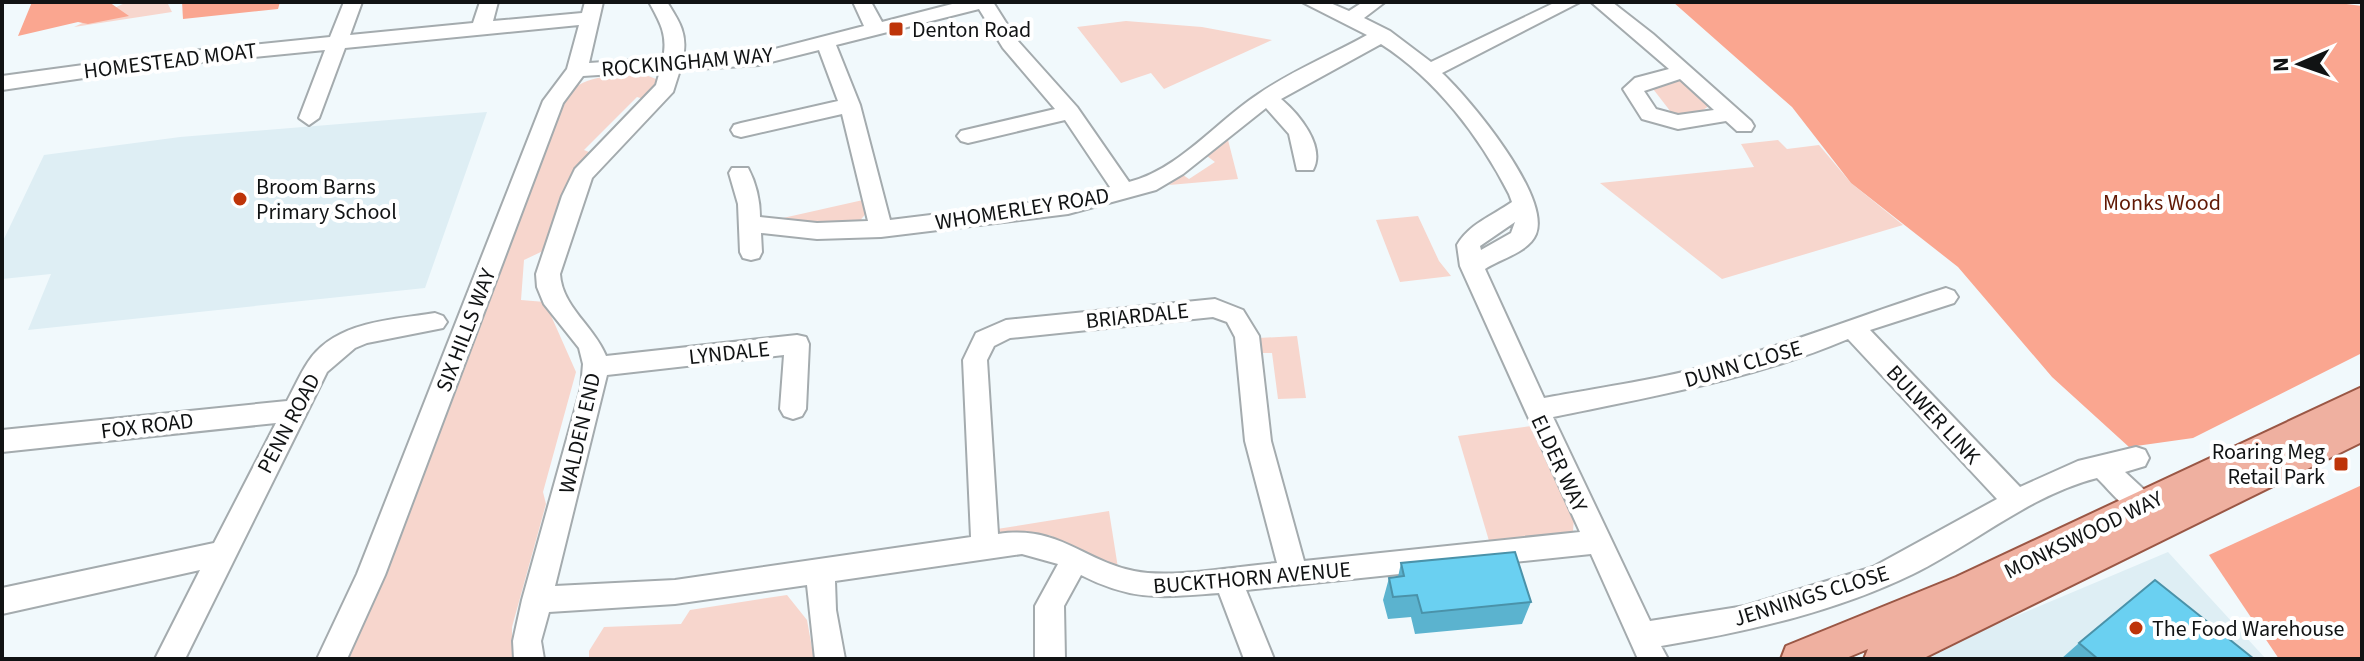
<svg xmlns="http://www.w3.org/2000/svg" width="2364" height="661" font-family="'Source Sans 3',sans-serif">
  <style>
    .built { fill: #deeef4 }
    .green { fill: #f7d6cd }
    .forest { fill: #faa690 }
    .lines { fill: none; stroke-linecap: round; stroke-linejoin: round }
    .minor-casing { stroke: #a4abae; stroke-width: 4 }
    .major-casing { stroke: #9a5745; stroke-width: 4 }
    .minor { fill: #fff; fill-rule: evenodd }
    .major { fill: #efb0a0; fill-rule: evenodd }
    .wall { fill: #5bb3cf }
    .building { fill: #6ad0f1; stroke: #4a92a9; stroke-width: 2 }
    .poi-dot { fill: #be3409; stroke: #fff; stroke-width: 3 }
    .labels { text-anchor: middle; stroke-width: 8; stroke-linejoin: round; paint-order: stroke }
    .poi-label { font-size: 22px; fill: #111314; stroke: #fff; text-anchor: start }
    .street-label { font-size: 22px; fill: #111314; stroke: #fff }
    .park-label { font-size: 22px; fill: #601804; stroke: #fff }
  </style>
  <rect width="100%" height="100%" fill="#f1f9fc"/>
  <g class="built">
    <polygon points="487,112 425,288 28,330 51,274 2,279 2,243 44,155 180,137"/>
    <polygon points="2168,552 2266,659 1914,659"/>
  </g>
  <g class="green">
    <polygon points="127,2 167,2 172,12 74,27"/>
    <polygon points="1126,21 1202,27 1272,40 1164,89 1151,73 1121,83 1077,27"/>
    <path d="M646 75 656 79 657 85 647 100 637 97 584 150 594 154 576 174 543 251 524 260 521 300 545 302 576 372 543 492 546 504 512 627V659H342L556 102C589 72 604 77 646 75Z"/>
    <polygon points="1666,80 1685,81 1709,100 1709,106 1697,114 1674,116 1650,85"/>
    <polygon points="1228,140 1238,179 1169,185 1183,175 1189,179 1215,162 1207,156"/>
    <polygon points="1778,140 1787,149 1819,145 1851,183 1903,225 1722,279 1600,183 1754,167 1741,144"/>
    <polygon points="863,200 867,212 859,222 814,225 783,218"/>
    <polygon points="1418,216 1439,261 1451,276 1400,282 1376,220"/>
    <polygon points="1297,336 1306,398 1278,399 1272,353 1260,353 1258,338"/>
    <polygon points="1531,426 1574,518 1573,531 1562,540 1492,551 1458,436"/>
    <polygon points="1109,511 1118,568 1049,535 1007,537 997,529"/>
    <polygon points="787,595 807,620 814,659 589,659 589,651 604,627 681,624 690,610"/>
  </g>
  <g class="forest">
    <polygon points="32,2 109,2 129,16 88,24 78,22 18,36"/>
    <polygon points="182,2 280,2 278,9 183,19"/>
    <polygon points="1673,2 2331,2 2362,6 2362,353 2193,438 2129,447 2052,377 1958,267 1851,183 1792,107"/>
    <polygon points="2362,485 2362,659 2279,659 2209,555"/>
  </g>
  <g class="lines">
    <g class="minor-casing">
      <g id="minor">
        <path d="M344 2H362L350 35 473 23 480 2H498L493 21 582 13 585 2H603L589 63 663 58C668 35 660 22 649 2H667C679 21 688 34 683 57L759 53 864 26 853 2H871L882 22 960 2H993L1017 40 1077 107 1129 182C1178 170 1216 122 1257 95 1291 71 1331 55 1367 35L1302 2H1328L1349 11 1363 2H1385L1364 18 1390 31 1431 62 1556 2H1580L1442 73C1469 98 1551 196 1536 234 1529 252 1500 259 1485 269L1544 398C1602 387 1662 379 1719 363 1796 342 1870 312 1946 288L1954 291 1958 297 1954 303 1870 330 2020 487 2078 461 2136 447 2145 450 2149 458 2145 466 2125 472 2152 497 2156 505 2152 513C2131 521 2112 492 2097 478 2030 495 1974 544 1913 574 1835 612 1746 632 1661 646L1668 659H1638L1591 554 1246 590 1274 659H1244L1219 593C1162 597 1134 602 1081 575L1064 606 1065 659H1035V606L1058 564 1022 554 835 581 836 610 845 659H815L807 585 675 604 549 612 541 641 544 659H514L513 641 522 600 581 388 583 364 579 348 544 304 537 287 536 274 562 196 575 169 656 85 660 71 583 76 563 103 385 575 347 659H317L357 574 543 101 567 69 579 25 345 48 319 118 309 125 299 118 325 50 172 65 2 90V76L172 53 330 37ZM979 9 1003 48 1055 109 961 131 957 136 961 141 968 143 1065 120 1110 187 1068 198 890 220 860 105 836 45ZM1381 44C1436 79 1480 137 1509 194L1512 202C1492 216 1469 224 1457 245L1460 266 1580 532 1304 561 1271 441 1259 336 1243 310 1215 299 1006 320 976 333 963 360 971 537 675 580 555 586 607 375 784 355 780 409 784 416 793 419 802 416 806 409 809 344 806 337 797 335 606 356C594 326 562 307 560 274L592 178 673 92 680 70 759 65 819 50 838 101 741 123 734 125 731 130 734 135 741 137 842 114 868 221 817 223 760 217C760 201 756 183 748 168H732L729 173 738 204 740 252 743 258 751 260 759 258 762 252 761 233 817 239 881 237 1068 214 1156 190 1183 174 1266 108 1289 134 1297 170H1313C1326 146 1298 113 1281 99ZM1515 222 1511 233 1481 250 1480 246ZM1213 317 1227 322 1235 337 1245 441 1277 563C1237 566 1172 579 1134 571 1081 560 1059 525 998 534L987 360 994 346 1010 338ZM1848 339 1997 499 1873 567 1745 606 1650 621 1553 417C1653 396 1754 379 1848 339Z"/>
        <path d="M1591 2H1612L1653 34 1751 121 1754 126 1751 131H1737L1726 121 1678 129 1642 119 1623 89 1635 78 1669 69ZM1680 79 1714 110 1678 115 1656 109 1644 91Z"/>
        <path d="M435 313 443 316 447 322 443 328 367 343 355 348 327 372 185 659H155L200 570 2 614V588L214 543 276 423 2 452V430L287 401C294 388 300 374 308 362 335 321 392 320 435 313Z"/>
      </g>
    </g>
    <g class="major-casing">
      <polygon id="major" points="2362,387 2362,442 1922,659 1864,659 1868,649 1844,659 1781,659 1786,646 1956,577"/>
    </g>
    <use href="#minor" class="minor"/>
    <use href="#major" class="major"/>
  </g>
  <g class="wall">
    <polygon points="1401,563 1531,602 1522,624 1415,634 1411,617 1388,619 1383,600 1389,578 1398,577"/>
    <polygon points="2079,643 2254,659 2061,659"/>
  </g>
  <g class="building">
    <polygon points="1515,552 1531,602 1422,613 1417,595 1393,597 1389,578 1404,576 1401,563"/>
    <polygon points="2155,580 2254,659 2098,659 2079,643"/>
  </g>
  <g class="poi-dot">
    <rect x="888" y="21" width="16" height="16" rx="4"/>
    <circle cx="240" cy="199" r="8"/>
    <rect x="2333" y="456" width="16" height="16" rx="4"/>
    <circle cx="2136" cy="628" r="8"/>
  </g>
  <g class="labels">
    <g class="poi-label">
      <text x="912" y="37">Denton Road</text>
      <text x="256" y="194">Broom Barns<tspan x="256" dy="25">Primary School</tspan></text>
      <text x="2325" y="459" text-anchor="end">Roaring Meg<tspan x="2325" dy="25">Retail Park</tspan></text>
      <text x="2152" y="636">The Food Warehouse</text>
    </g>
    <g class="street-label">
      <text transform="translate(170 60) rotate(-7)" y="8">HOMESTEAD MOAT</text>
      <text transform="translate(687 61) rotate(-5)" y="8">ROCKINGHAM WAY</text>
      <text transform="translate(1022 208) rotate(-9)" y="8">WHOMERLEY ROAD</text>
      <text transform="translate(1137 315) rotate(-6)" y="8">BRIARDALE</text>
      <text transform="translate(465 330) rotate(-69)" y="8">SIX HILLS WAY</text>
      <text transform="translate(729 352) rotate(-6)" y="8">LYNDALE</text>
      <text transform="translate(1743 363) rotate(-16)" y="8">DUNN CLOSE</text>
      <text transform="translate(1934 414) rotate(47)" y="8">BULWER LINK</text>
      <text transform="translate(288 423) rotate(-62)" y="8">PENN ROAD</text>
      <text transform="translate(147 425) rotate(-7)" y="8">FOX ROAD</text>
      <text transform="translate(579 433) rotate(-77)" y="8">WALDEN END</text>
      <text transform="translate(1560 463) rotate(65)" y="8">ELDER WAY</text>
      <text transform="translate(2083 534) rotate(-26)" y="8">MONKSWOOD WAY</text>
      <text transform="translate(1252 577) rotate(-5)" y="8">BUCKTHORN AVENUE</text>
      <text transform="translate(1811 595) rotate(-17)" y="8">JENNINGS CLOSE</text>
    </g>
    <g class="park-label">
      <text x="2162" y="210">Monks Wood</text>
    </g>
  </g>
  <rect width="2364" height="661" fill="none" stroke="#111314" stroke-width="8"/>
  <g transform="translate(2300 64) rotate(268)" stroke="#ffffff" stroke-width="6" paint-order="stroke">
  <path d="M0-6L14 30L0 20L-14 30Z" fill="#111314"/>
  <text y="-12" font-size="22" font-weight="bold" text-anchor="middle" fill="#111314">N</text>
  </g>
</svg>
